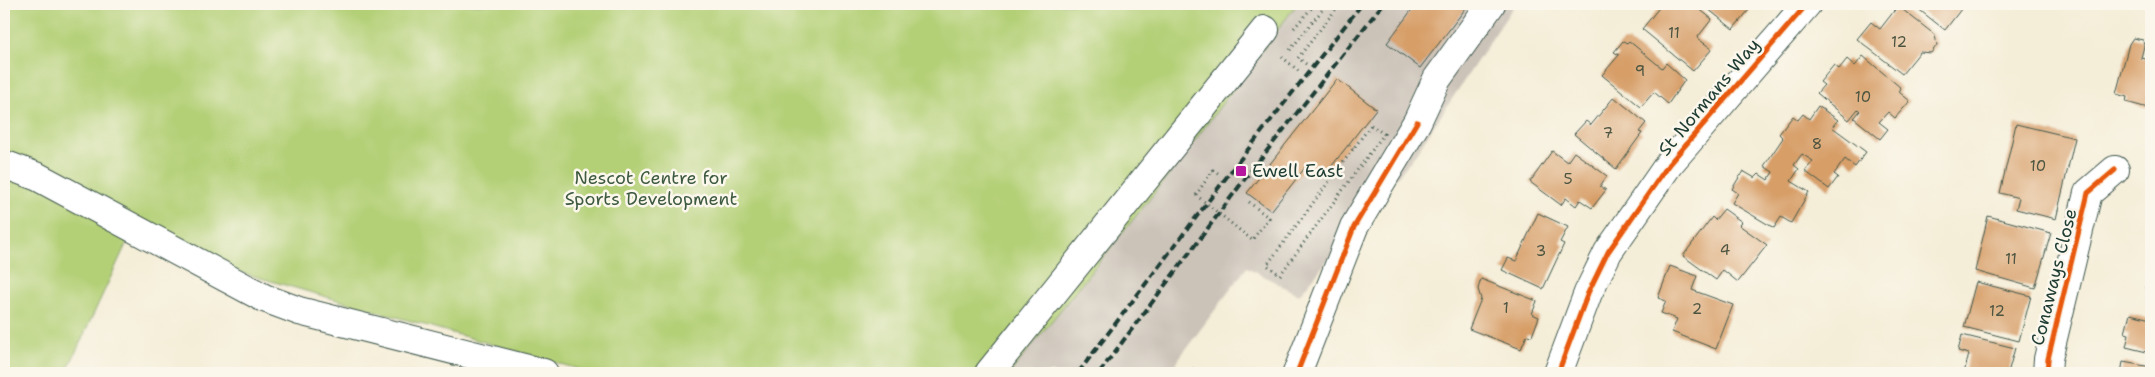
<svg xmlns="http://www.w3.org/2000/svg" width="2155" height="377" font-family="'Shantell Sans',sans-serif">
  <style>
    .industrial { fill: #cbc2b8 }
    .green { fill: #b4d077; stroke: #6a8656 }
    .building { fill: #d79e67 }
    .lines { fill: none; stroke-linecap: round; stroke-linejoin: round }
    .minor-casing { stroke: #3f574c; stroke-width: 30 }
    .path { stroke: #3f574c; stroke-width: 3; stroke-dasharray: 1 4; stroke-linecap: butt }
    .minor { stroke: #fff; stroke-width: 28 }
    .rail { stroke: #1f3d34; stroke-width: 4; stroke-dasharray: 8 4; stroke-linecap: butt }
    .path-bridge { stroke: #3f574c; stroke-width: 3; stroke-dasharray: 1 4; stroke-linecap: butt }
    .cycleway-casing { stroke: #fbf7ec; stroke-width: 8 }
    .cycleway { stroke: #e8590c; stroke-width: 5 }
    .poi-dot { fill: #b5179e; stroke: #fbf7ec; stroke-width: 2 }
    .labels { text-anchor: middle; stroke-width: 5; stroke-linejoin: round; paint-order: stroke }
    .number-label { font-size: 15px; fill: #4d5541 }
    .street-label { font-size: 18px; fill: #1f3d34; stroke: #fbf7ec }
    .poi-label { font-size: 18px; fill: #1f3d34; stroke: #fbf7ec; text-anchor: start }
    .park-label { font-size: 18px; fill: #3d5a41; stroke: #fbf7ec }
  </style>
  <rect width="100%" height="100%" fill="#fbf7ec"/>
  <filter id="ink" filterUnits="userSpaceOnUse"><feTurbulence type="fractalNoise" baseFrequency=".02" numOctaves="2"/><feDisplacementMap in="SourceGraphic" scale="10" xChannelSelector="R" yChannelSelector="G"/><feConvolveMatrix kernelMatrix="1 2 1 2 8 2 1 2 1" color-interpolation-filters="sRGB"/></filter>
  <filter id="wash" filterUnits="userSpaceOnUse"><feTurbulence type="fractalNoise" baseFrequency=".0096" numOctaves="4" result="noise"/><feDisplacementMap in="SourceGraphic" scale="20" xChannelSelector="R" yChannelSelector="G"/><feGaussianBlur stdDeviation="1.12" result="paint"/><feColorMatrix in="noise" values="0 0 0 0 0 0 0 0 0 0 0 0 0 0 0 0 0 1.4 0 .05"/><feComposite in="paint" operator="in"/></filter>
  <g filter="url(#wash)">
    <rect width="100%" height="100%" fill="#f4edd7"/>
    <polygon class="industrial" points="1297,4 1515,4 1412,159 1299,295 1247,267 1168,373 1010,373 1168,176"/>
    <polygon class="green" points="4,4 1297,4 1168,176 1010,373 592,373 128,240 66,373 4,373"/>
    <g id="blocks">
      <g class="building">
        <polygon points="1416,4 1469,4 1420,68 1387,43"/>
        <polygon points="1662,4 1693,4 1712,19 1697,38 1712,49 1693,71 1642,29"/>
        <polygon points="1702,4 1754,4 1733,29"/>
        <polygon points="1912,4 1965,4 1945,30"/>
        <polygon points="1898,6 1935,35 1937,45 1931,53 1920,52 1902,74 1857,39 1871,22 1880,29"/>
        <polygon points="2133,38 2143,40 2144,46 2141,58 2151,60 2151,95 2148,108 2126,102 2127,97 2116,94 2129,44"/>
        <polygon points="1623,41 1627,43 1629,41 1662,68 1666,63 1685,80 1668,104 1654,92 1641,107 1602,75 1619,55 1614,52"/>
        <polygon points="1863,56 1901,88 1899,92 1910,101 1895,118 1888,112 1879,122 1888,129 1880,139 1854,118 1860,111 1858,109 1849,120 1817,93 1824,85 1820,82 1834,65 1839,69 1847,59 1855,66"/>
        <polygon points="1337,79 1376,109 1324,176 1308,164 1271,211 1247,193"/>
        <polygon points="1614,97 1646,123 1639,132 1642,133 1616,169 1574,134 1586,121 1591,125"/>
        <polygon points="1818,106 1838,120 1832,127 1866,152 1855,167 1845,159 1834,174 1838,177 1829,189 1805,171 1813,161 1802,154 1794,165 1799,169 1791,181 1809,192 1791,223 1781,217 1774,228 1732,203 1738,193 1732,189 1743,171 1755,178 1759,174 1768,180 1773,172 1764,166 1783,138 1779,134 1793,116 1798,120 1803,114 1809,119"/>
        <polygon points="2016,124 2075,138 2056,219 2016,209 2019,198 2000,193"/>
        <polygon points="1552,151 1567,162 1574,152 1607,176 1600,186 1606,190 1592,208 1580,200 1576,206 1566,198 1561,205 1530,182"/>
        <polygon points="1724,209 1742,222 1739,225 1767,245 1738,282 1723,270 1716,280 1683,256 1712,217 1715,220"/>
        <polygon points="1538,213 1568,227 1560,242 1564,244 1543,289 1502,270 1508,258 1516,261"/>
        <polygon points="1988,216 2051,233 2035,288 1975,271"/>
        <polygon points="1670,266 1697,276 1692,290 1733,305 1716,349 1672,332 1677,319 1661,313 1666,301 1658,298"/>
        <polygon points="2151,270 2151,301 2148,300 2151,290 2146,288"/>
        <polygon points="1481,279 1537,301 1532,314 1539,317 1532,336 1527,335 1521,349 1469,329 1481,299 1478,289"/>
        <polygon points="1976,282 2031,296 2019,341 1964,327"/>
        <polygon points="2130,314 2151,319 2151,353 2126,347 2129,334 2125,333"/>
        <polygon points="1962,335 2015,348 2008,373 1964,373 1969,354 1958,351"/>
        <polygon points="2123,362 2151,367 2151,373 2121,373"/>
        <polygon points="1192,368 1209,373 1191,373"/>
      </g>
    </g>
  </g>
  <g filter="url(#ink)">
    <use href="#blocks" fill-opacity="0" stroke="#3f574c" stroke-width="1"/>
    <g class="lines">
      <g class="minor-casing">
        <g id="minor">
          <polyline points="4,166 9,166 38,177 264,298 299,311 544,373"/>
          <polyline points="989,373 1265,30"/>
          <polyline points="1297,373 1354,227 1417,122 1437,79 1491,4"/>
          <polyline points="1558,373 1588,293 1608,252 1669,164 1807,4"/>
          <polyline points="2047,373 2048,359 2088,193 2115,170"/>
        </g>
      </g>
      <g class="path">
        <polyline points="1294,28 1315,4"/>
        <polyline points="1290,50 1327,4"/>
        <polyline points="1282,57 1300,72"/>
        <polyline points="1306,64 1298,58 1340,4"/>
        <polygon points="1371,125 1384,134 1280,275 1267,265"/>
        <polyline points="1349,145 1353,149"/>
        <polyline points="1196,195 1213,170 1221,175"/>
        <polyline points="1249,202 1269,218 1252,240"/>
      </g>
      <use href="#minor" class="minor"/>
      <g class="rail">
        <polyline points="1078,373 1235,166 1362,4"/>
        <polyline points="1099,373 1247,176 1383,4"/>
      </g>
      <polyline class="path-bridge" points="1196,195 1252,240"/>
      <g class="cycleway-casing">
        <g id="cycleway">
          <polyline points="1297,373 1354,227 1417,122"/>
          <polyline points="1558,373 1588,293 1608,252 1669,164 1807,4"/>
          <polyline points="2047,373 2048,359 2088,193 2115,170"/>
        </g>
      </g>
      <use href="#cycleway" class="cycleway"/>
    </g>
  </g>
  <rect class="poi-dot" x="1235" y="165" width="12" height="12" rx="2.5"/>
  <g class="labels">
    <g class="number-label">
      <text x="1674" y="38">11</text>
      <text x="1899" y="47">12</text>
      <text x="1640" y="76">9</text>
      <text x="1863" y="102">10</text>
      <text x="1608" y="138">7</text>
      <text x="1817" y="149">8</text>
      <text x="2038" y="171">10</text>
      <text x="1568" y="184">5</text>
      <text x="1725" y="255">4</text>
      <text x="1541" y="256">3</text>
      <text x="2011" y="264">11</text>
      <text x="1506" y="313">1</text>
      <text x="1697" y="314">2</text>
      <text x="1997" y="316">12</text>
    </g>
    <g class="street-label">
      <text transform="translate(1709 97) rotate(-50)" y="6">St Normans Way</text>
      <text transform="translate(2054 277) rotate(-76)" y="6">Conaways Close</text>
    </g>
    <g class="poi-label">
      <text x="1252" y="177">Ewell East</text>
    </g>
    <g class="park-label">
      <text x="651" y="184">Nescot Centre for<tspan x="651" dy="21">Sports Development</tspan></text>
    </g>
  </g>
  <rect width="2155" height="377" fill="none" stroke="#fbf7ec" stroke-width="20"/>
</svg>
